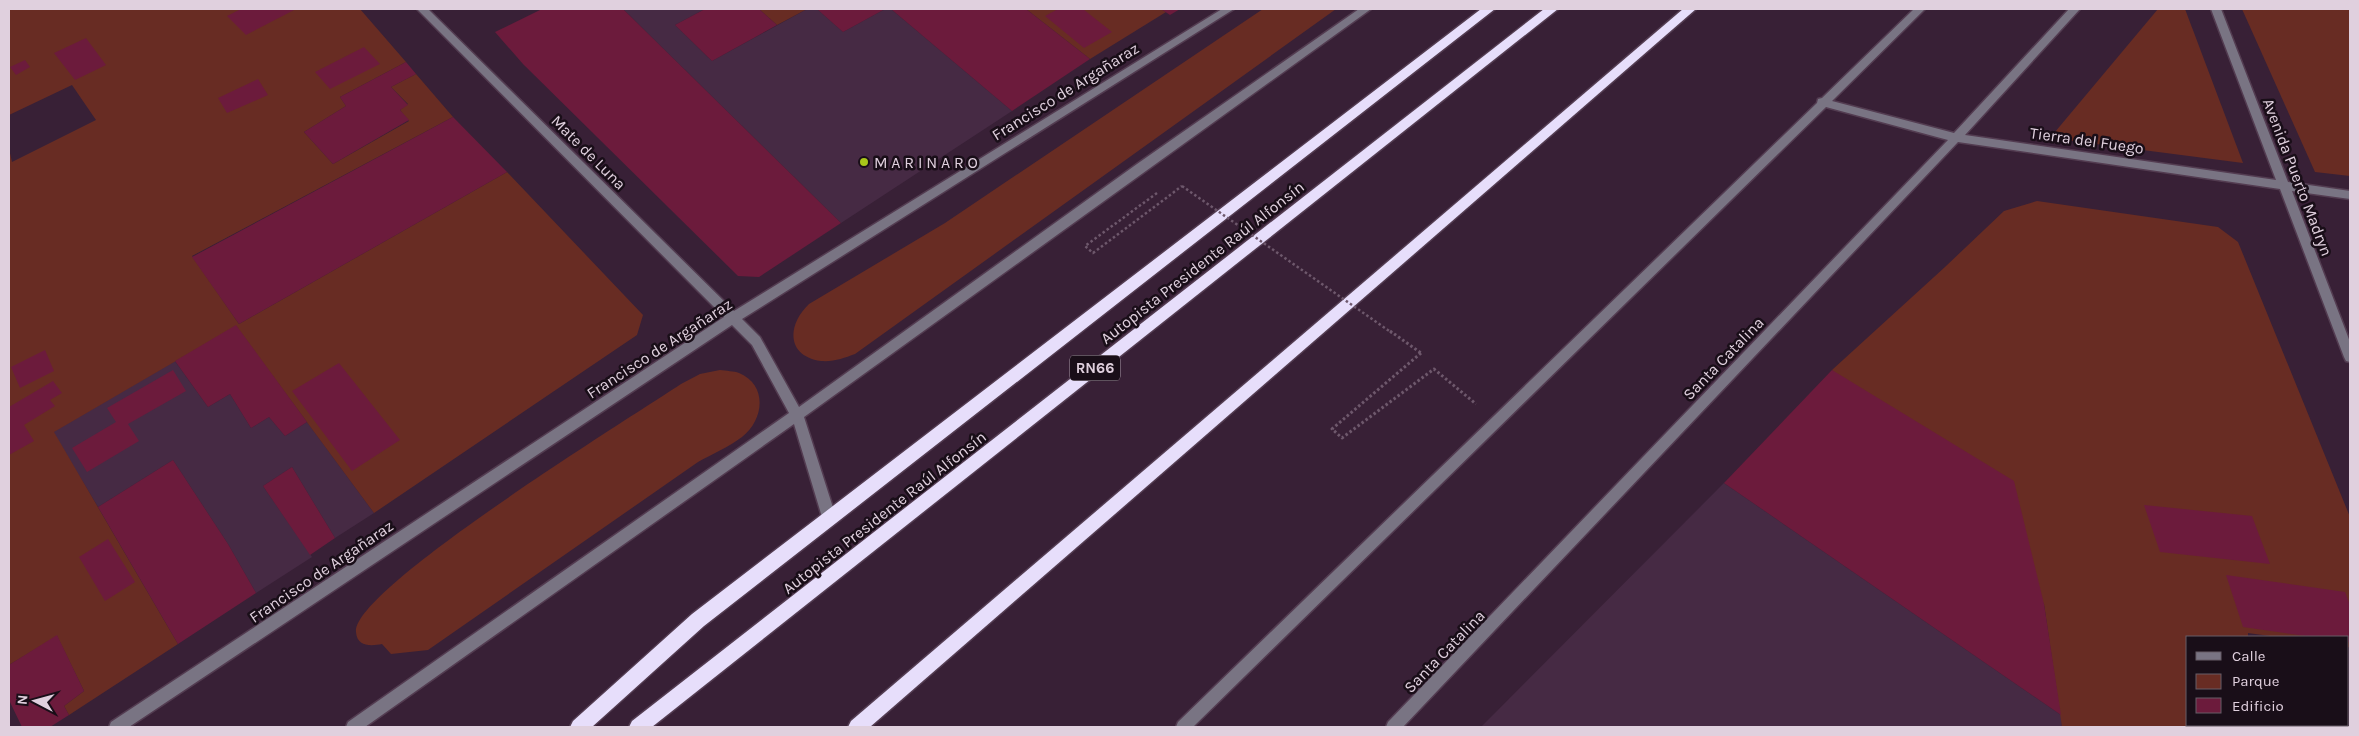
<svg xmlns="http://www.w3.org/2000/svg" width="2359" height="736" font-family="Karla,sans-serif">
  <style>
    .built { fill: #462a44 }
    .green { fill: #682c23 }
    .building { fill: #6c1b3c }
    .lines { fill: none; stroke-linecap: round; stroke-linejoin: round }
    .minor-casing { stroke: #533c51; stroke-width: 3 }
    .highway-casing { stroke: #533c51; stroke-width: 3 }
    .path-far1 { stroke: #6e586c; stroke-width: 2.5; stroke-dasharray: 2.5 2.5; stroke-linecap: butt }
    .path { stroke: #6e586c; stroke-width: 3; stroke-dasharray: 2.5 2.5; stroke-linecap: butt }
    .minor { fill: #797483; fill-rule: evenodd }
    .highway { fill: #e7defb; fill-rule: evenodd }
    .path-bridge-far1 { stroke: #6e586c; stroke-width: 2.5; stroke-dasharray: 2.5 2.5; stroke-linecap: butt }
    .path-bridge { stroke: #6e586c; stroke-width: 3; stroke-dasharray: 2.5 2.5; stroke-linecap: butt }
    .poi-dot { fill: #a9c71a; stroke: #190e18; stroke-width: 2 }
    .labels { text-anchor: middle; stroke-width: 5; stroke-linejoin: round; paint-order: stroke }
    .shield { fill: #190e18; stroke: #a496a3; stroke-width: 1 }
    .shield-label { font-size: 15px; font-weight: bold; fill: #e0d0de }
    .street-label { font-size: 16px; fill: #e0d0de; stroke: #190e18 }
    .poi-label { font-size: 16px; fill: #e0d0de; stroke: #190e18; text-anchor: start }
  </style>
  <rect width="100%" height="100%" fill="#382036"/>
  <g class="built">
    <polygon points="623,9 705,9 675,25 712,61 807,9 817,9 843,32 885,9 891,9 1012,111 841,223"/>
    <polygon points="175,361 208,407 230,394 251,428 269,417 285,436 307,422 374,513 335,538 292,467 263,486 312,557 256,593 228,544 173,460 98,507 53,432"/>
    <polygon points="1724,483 2061,715 2062,727 1481,727"/>
  </g>
  <g class="green">
    <polygon points="9,9 360,9 406,62 340,97 346,106 304,132 333,164 409,121 400,110 408,104 391,87 416,74 453,117 192,256 239,324 507,172 643,315 637,335 374,513 236,326 54,432 178,644 69,715 64,706 84,691 57,636 9,665 9,149 12,162 96,120 72,85 9,115"/>
    <polygon points="759,9 807,9 777,25"/>
    <polygon points="1026,9 1161,9 1166,12 1090,59"/>
    <path d="M1263 9H1336L855 354C844 358 834 362 821 361 786 356 787 325 809 304L945 223Z"/>
    <polygon points="2158,9 2185,9 2243,163 2050,138"/>
    <polygon points="2242,9 2350,9 2350,176 2315,172"/>
    <polygon points="2037,201 2218,227 2238,242 2350,517 2350,648 2348,647 2348,637 2277,637 2248,633 2248,637 2188,637 2188,725 2272,725 2273,727 2062,727 2044,604 1832,370 1945,267 2004,211"/>
    <path d="M720 370C726 371 734 371 739 373 768 385 764 420 742 437 729 447 712 454 698 462L428 650 391 654 382 644C371 646 357 647 356 632 352 589 635 415 681 384L700 374Z"/>
  </g>
  <g class="building">
    <polygon points="241,9 296,9 246,35 227,16"/>
    <polygon points="542,9 623,9 841,223 759,277 738,276 523,64 495,32"/>
    <polygon points="705,9 759,9 777,25 712,61 675,25"/>
    <polygon points="817,9 885,9 843,32"/>
    <polygon points="891,9 1026,9 1090,59 1012,111"/>
    <polygon points="1058,9 1083,9 1112,32 1084,48 1045,16"/>
    <polygon points="1161,9 1180,9 1170,15"/>
    <polygon points="86,38 106,65 75,80 54,53"/>
    <polygon points="364,47 380,64 330,89 315,72"/>
    <polygon points="25,60 30,67 16,75 10,67"/>
    <polygon points="406,62 416,74 391,87 408,105 400,110 409,120 333,164 304,132 346,106 340,97"/>
    <polygon points="258,79 268,95 227,113 218,98"/>
    <polygon points="453,117 507,172 239,324 192,257"/>
    <polygon points="236,325 307,422 285,436 269,417 251,428 230,394 208,407 175,361"/>
    <polygon points="45,350 54,371 20,388 11,367"/>
    <polygon points="339,363 400,440 352,471 292,391"/>
    <polygon points="173,370 186,391 128,424 139,441 87,472 72,448 116,422 107,408"/>
    <polygon points="1832,370 2014,481 2044,604 2061,715 1724,483"/>
    <polygon points="53,381 62,393 50,400 55,406 24,425 34,441 9,455 9,407"/>
    <polygon points="173,460 228,544 256,593 178,644 98,507"/>
    <polygon points="292,467 335,538 310,555 263,486"/>
    <polygon points="2144,505 2252,516 2270,564 2160,552"/>
    <polygon points="108,539 135,582 105,601 79,557"/>
    <polygon points="2226,575 2345,592 2350,605 2350,643 2348,642 2348,637 2313,637 2243,627"/>
    <polygon points="57,635 84,691 64,706 69,715 50,727 22,727 9,700 9,665"/>
  </g>
  <g class="lines">
    <g class="minor-casing">
      <g id="minor">
        <polygon points="417,9 428,9 734,311 1222,9 1234,9 742,319 760,337 799,407 1137,164 1359,9 1371,9 804,417 836,517 834,521 829,523 824,521 822,517 794,424 365,727 346,727 348,722 789,413 752,345 732,325 129,727 109,727 111,722 724,317"/>
        <polygon points="1914,9 1925,9 1832,101 1954,133 2069,9 2080,9 1965,135 2276,180 2211,9 2221,9 2288,182 2350,191 2350,199 2292,191 2350,342 2350,362 2346,361 2344,357 2280,189 1958,142 1403,727 1386,727 1388,722 1948,140 1826,107 1193,727 1176,727 1178,722 1817,103 1818,99 1822,98"/>
      </g>
    </g>
    <g class="highway-casing">
      <g id="highway">
        <polygon points="1481,9 1495,9 704,626 592,727 570,727 573,721 692,614"/>
        <polygon points="1544,9 1558,9 652,727 629,727 632,721"/>
        <polygon points="1683,9 1696,9 870,727 848,727 851,721"/>
      </g>
    </g>
    <polyline class="path-far1" points="1157,193 1085,246 1093,253 1182,186"/>
    <polyline class="path" points="1421,353 1332,429 1342,438 1434,369 1476,404"/>
    <use href="#minor" class="minor"/>
    <use href="#highway" class="highway"/>
    <polyline class="path-bridge-far1" points="1182,186 1392,333"/>
    <polyline class="path-bridge" points="1390,331 1421,353"/>
  </g>
  <circle class="poi-dot" cx="864" cy="162" r="5"/>
  <g class="labels">
    <rect class="shield" x="1070" y="355.5" width="50" height="25" rx="4"/>
    <g class="shield-label">
      <text x="1095" y="373">RN66</text>
    </g>
    <g class="street-label">
      <text transform="translate(1065 91) rotate(-32)" y="6">Francisco de Argañaraz</text>
      <text transform="translate(2087 140) rotate(8)" y="6">Tierra del Fuego</text>
      <text transform="translate(589 152) rotate(45)" y="6">Mate de Luna</text>
      <text transform="translate(2298 177) rotate(69)" y="6">Avenida Puerto Madryn</text>
      <text transform="translate(1202 262) rotate(-38)" y="6">Autopista Presidente Raúl Alfonsín</text>
      <text transform="translate(659 348) rotate(-33)" y="6">Francisco de Argañaraz</text>
      <text transform="translate(1723 358) rotate(-46)" y="6">Santa Catalina</text>
      <text transform="translate(884 512) rotate(-38)" y="6">Autopista Presidente Raúl Alfonsín</text>
      <text transform="translate(321 571) rotate(-34)" y="6">Francisco de Argañaraz</text>
      <text transform="translate(1444 651) rotate(-46)" y="6">Santa Catalina</text>
    </g>
    <g class="poi-label">
      <text x="874" y="168">M A R I N A R O</text>
    </g>
  </g>
  <rect width="2359" height="736" fill="none" stroke="#e0d0de" stroke-width="20"/>
  <rect x="2186" y="636" width="162" height="90" fill="#190e18" stroke="#695c67"/>
  <rect x="2196" y="652" width="25" height="8" fill="#797483" stroke="#695c67"/>
  <text x="2232" y="661" font-size="15" fill="#e0d0de">Calle</text>
  <rect x="2196" y="674" width="25" height="15" fill="#682c23" stroke="#695c67"/>
  <text x="2232" y="686" font-size="15" fill="#e0d0de">Parque</text>
  <rect x="2196" y="698" width="25" height="15" fill="#6c1b3c" stroke="#695c67"/>
  <text x="2232" y="711" font-size="15" fill="#e0d0de">Edificio</text>
  <g transform="translate(35 701) rotate(276)" stroke="#190e18" stroke-width="4" paint-order="stroke">
  <path d="M0-4L9 19L0 12L-9 19Z" fill="#e0d0de"/>
  <text y="-8" font-size="14" font-weight="bold" text-anchor="middle" fill="#e0d0de">N</text>
  </g>
</svg>
